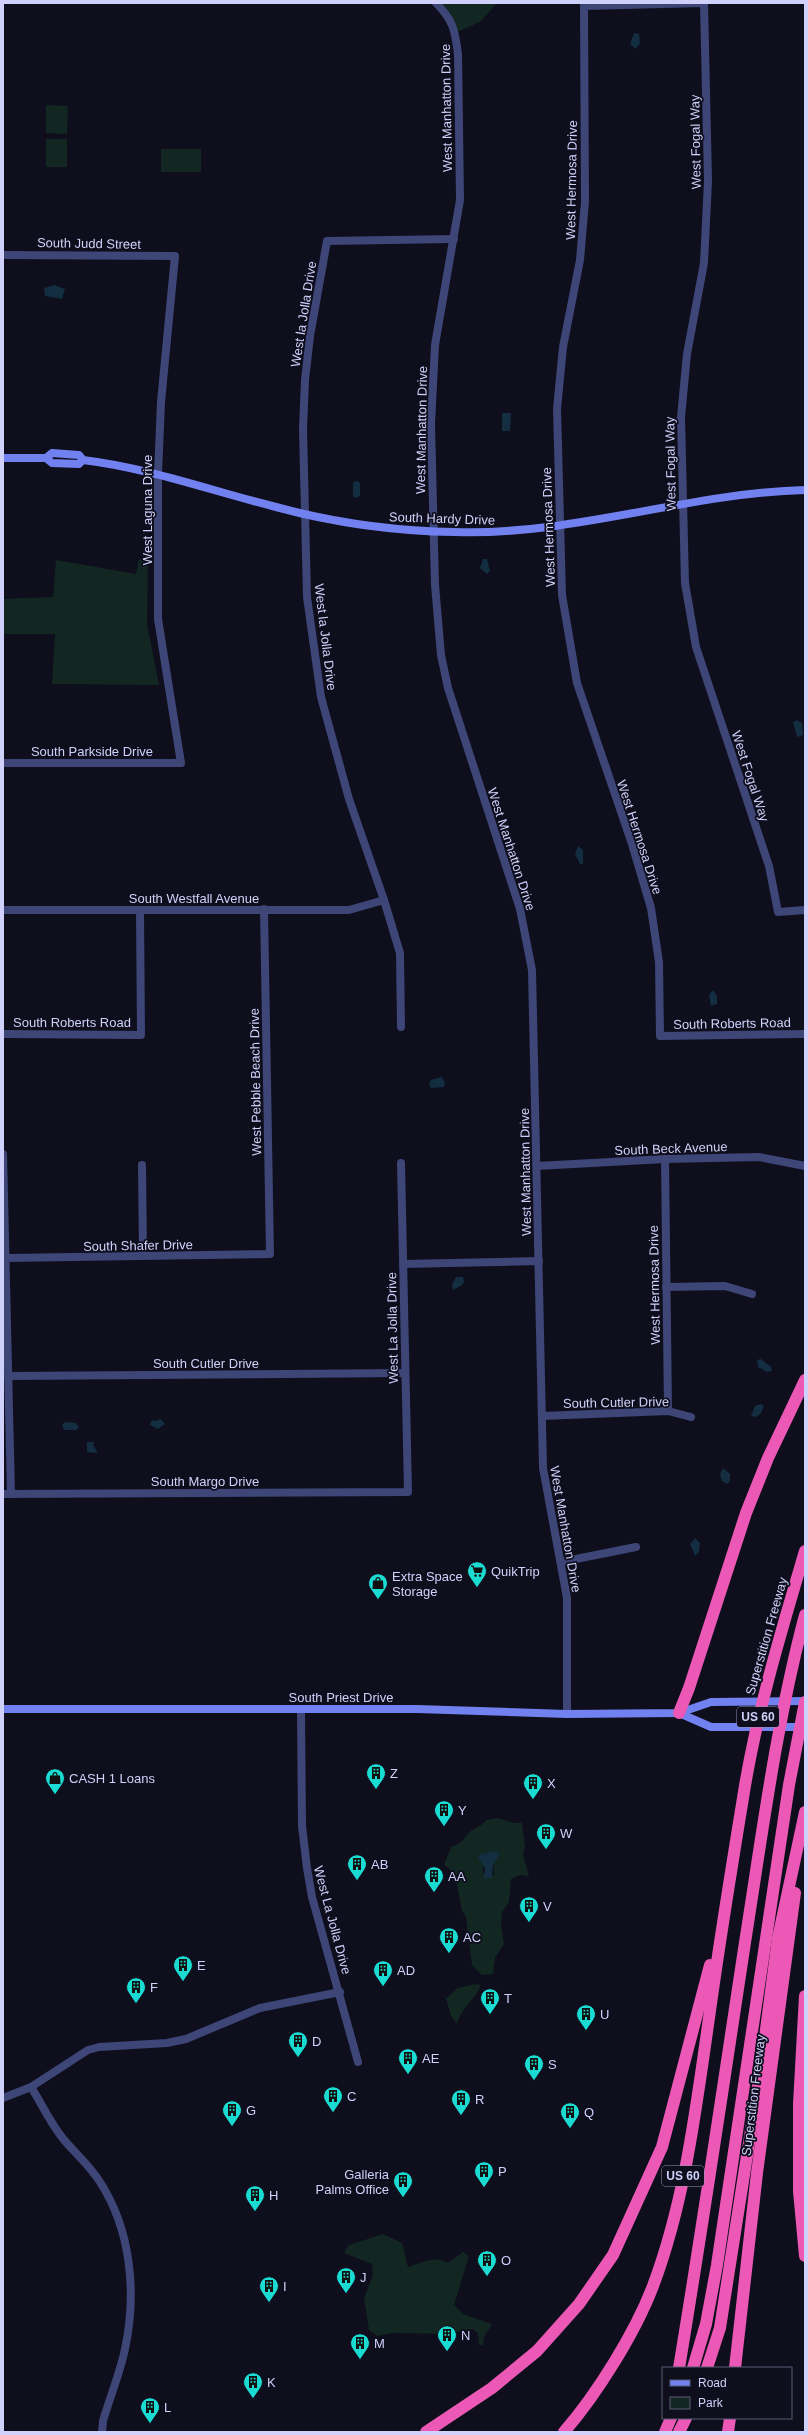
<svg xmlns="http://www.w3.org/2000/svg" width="808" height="2435" font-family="Arial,sans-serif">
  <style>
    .green { fill: #122622; fill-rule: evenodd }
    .water { fill: #132d41 }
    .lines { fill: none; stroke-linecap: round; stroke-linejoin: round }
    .street { stroke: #3e4577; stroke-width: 8 }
    .secondary { stroke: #7181ef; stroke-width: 8 }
    .highway { stroke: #ec58b5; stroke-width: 12 }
    .labels { text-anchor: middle; stroke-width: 3.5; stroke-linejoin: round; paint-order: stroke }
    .shield { fill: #0e0e1d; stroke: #9596b8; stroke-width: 1 }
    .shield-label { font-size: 12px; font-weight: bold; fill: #cfd1fa }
    .street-label { font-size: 13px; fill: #cfd1fa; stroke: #0e0e1d }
    .poi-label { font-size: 13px; fill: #cfd1fa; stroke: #0e0e1d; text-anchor: start }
  </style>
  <rect width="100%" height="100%" fill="#0e0e1d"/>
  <g class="green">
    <polygon points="436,3 497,3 480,22 455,33"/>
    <polygon points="46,105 68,106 67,134 46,133"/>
    <rect x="46" y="139" width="21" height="28"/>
    <rect x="161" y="149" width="40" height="23"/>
    <polygon points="139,559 148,563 147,624 159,685 52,684 55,634 3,634 3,599 53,597 56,560 136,574"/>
    <path d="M497 1818 514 1823H522L525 1847 523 1855 529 1876 520 1875 511 1879 509 1902 502 1912 501 1924 504 1944 495 1958 493 1974 482 1975 472 1965 466 1917 462 1911 457 1885 449 1868 444 1865 451 1847C465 1842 462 1839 471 1831 477 1826 482 1827 486 1820ZM493 1851 494 1875 483 1873 484 1853Z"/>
    <path d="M475 1984 481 1985C475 2000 461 2008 457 2024L451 2016 445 1995 447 1998 458 1988Z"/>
    <path d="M383 2234 402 2243 408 2267C422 2263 435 2255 448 2263L463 2252 469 2256 454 2305 463 2314 492 2324 484 2337 483 2346 479 2345 478 2333 473 2329 447 2334 392 2333 377 2336 369 2330 364 2298 373 2275 372 2264 344 2253 349 2245Z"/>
  </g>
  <g class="water">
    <polygon points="634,33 639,34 640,43 636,49 630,44"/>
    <polygon points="55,285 65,289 62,299 45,296 44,288"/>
    <polygon points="502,413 511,413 510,431 502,431"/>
    <polygon points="357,481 360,483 360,496 356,498 353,496 353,482"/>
    <polygon points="483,559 487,559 490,571 487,574 480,568"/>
    <polygon points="797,720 802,723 803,735 797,737 793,722"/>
    <polygon points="578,846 583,850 583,864 580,864 575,854"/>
    <polygon points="713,990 717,996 717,1004 711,1006 709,995"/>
    <polygon points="441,1077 445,1082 444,1087 431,1088 429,1084 431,1080"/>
    <polygon points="456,1277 463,1277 464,1282 462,1285 453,1290 452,1285"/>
    <polygon points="761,1359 771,1367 772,1371 767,1372 758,1367 757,1360"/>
    <polygon points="761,1404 764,1406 761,1413 756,1417 751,1416 755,1406"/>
    <polygon points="161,1419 165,1424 158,1429 150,1425 152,1420 156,1421"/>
    <polygon points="65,1422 76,1423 79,1427 76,1430 64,1430 62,1425"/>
    <polygon points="87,1442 94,1442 93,1445 98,1453 87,1452"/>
    <polygon points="723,1468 730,1474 730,1481 727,1484 722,1481 720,1474"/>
    <polygon points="695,1538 700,1543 699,1552 695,1556 690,1544"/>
    <polygon points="493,1851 499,1853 499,1856 493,1864 492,1878 486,1879 484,1878 485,1868 478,1858 481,1854"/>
  </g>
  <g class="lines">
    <g class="street">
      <path d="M436 3C453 20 455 30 458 54L460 200 435 345 431 424 435 585 441 655 448 688 520 909 532 970 543 1468 567 1598V1714"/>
      <polyline points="703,3 584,6 585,202 580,260 563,347 557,409 562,595 577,683 632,844 651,908 659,962 660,1036 805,1034"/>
      <polyline points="704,3 708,181 704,263 687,354 681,417 685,583 696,647 769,866 778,912 805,910"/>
      <polyline points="3,255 175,256 161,402 158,474 158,619 181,763 3,763"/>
      <polyline points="3,910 349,910 384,900"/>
      <polyline points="401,1027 400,953 384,900 349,799 321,697 307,597 303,429 305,380 310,336 327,241 454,239"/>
      <polyline points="3,1034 141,1035 140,910"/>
      <polyline points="3,1154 11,1494"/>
      <polyline points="665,1159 668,1411"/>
      <polyline points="142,1165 143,1256"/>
      <polyline points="537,1166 665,1159 759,1157 805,1166"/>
      <polyline points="6,1258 270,1254 264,909"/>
      <polyline points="403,1264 539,1261"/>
      <polyline points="666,1287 725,1286 752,1294"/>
      <polyline points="8,1376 405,1373"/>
      <polyline points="542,1416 668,1411 691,1417"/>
      <polyline points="3,1494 408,1492 401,1163"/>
      <polyline points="561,1562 636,1547"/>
      <polyline points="301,1710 302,1826 307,1868 312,1897 358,2062"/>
      <path d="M31 2087C42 2104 51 2125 65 2141 77 2155 90 2166 100 2182 131 2230 137 2293 125 2349 120 2373 110 2397 103 2421L102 2432"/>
      <polyline points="3,2098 31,2087 88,2050 99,2047 167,2043 186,2039 260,2008 340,1992"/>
    </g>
    <g class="secondary">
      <path d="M3 458H46L52 453 79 455 83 460C149 468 212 491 276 507 335 523 394 531 455 532 573 536 687 493 805 490"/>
      <polyline points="46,458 52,463 79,464 83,460"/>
      <polyline points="3,1709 417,1709 567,1714 679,1713 711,1702 805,1701"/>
      <polyline points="679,1713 711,1727 805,1727"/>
    </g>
    <g class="highway">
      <polyline points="679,1713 689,1688 746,1513 768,1458 805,1380"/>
      <polyline points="805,1996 799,2104 799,2191 805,2256"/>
      <path d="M679 2368C703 2224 724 2080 746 1936 763 1828 777 1720 805 1615"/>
      <polyline points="693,2368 706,2324 717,2265 789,1785 805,1702"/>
      <polyline points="707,2368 720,2328 762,2060 778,1938 805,1812"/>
      <polyline points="735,2368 757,2173 795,1893"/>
      <polyline points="426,2432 492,2388 537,2351 579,2304 613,2255 662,2147 710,1965"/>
      <path d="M564 2432C597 2394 635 2333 653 2286 685 2201 696 2108 709 2018 719 1945 731 1871 743 1798 756 1714 781 1632 805 1551"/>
      <polyline points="665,2432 671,2418"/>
      <polyline points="679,2432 686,2418"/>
      <polyline points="728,2432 730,2418"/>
    </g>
  </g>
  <defs>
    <g id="supermarket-pin" transform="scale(1)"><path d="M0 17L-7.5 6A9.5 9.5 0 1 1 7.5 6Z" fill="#19dbd1" stroke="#0e0e1d"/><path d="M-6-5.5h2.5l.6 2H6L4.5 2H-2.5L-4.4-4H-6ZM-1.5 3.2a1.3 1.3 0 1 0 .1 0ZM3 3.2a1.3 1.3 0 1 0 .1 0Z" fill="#111"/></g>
    <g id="shop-pin" transform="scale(1)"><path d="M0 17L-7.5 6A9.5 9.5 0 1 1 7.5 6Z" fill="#19dbd1" stroke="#0e0e1d"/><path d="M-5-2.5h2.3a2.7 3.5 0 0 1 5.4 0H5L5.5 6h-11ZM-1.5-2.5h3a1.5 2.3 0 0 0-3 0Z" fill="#111"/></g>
    <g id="building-pin" transform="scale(1)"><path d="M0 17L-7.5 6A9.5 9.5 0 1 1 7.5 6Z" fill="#19dbd1" stroke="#0e0e1d"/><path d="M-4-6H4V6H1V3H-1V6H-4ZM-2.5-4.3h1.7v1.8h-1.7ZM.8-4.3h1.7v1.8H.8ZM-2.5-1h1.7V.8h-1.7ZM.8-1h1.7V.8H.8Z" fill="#111"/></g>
  </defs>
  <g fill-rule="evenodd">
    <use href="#supermarket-pin" x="477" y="1571"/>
    <use href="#shop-pin" x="378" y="1583"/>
    <use href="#building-pin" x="376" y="1773"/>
    <use href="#shop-pin" x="55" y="1778"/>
    <use href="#building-pin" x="533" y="1783"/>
    <use href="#building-pin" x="444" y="1810"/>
    <use href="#building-pin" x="546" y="1833"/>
    <use href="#building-pin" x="357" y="1864"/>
    <use href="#building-pin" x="434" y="1876"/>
    <use href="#building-pin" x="529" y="1906"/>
    <use href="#building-pin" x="449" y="1937"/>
    <use href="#building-pin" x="183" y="1965"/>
    <use href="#building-pin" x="383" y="1970"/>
    <use href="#building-pin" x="136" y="1987"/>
    <use href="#building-pin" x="490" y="1998"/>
    <use href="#building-pin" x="586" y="2014"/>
    <use href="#building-pin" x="298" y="2041"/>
    <use href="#building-pin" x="408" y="2058"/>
    <use href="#building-pin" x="534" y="2064"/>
    <use href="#building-pin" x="333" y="2096"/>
    <use href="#building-pin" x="461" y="2099"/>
    <use href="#building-pin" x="232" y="2110"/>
    <use href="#building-pin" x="570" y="2112"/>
    <use href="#building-pin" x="484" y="2171"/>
    <use href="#building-pin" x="403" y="2181"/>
    <use href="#building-pin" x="255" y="2195"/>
    <use href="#building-pin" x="487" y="2260"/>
    <use href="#building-pin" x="346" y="2277"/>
    <use href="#building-pin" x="269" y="2286"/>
    <use href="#building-pin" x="447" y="2335"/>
    <use href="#building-pin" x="360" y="2343"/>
    <use href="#building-pin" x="253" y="2382"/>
    <use href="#building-pin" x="150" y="2407"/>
  </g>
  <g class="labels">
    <g class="shield">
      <rect x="737" y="1707" width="42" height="20" rx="3"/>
      <rect x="662" y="2166" width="42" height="20" rx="3"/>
    </g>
    <g class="shield-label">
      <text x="758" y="1721">US 60</text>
      <text x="683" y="2180">US 60</text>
    </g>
    <g class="street-label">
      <text transform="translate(446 108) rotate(-91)" y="5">West Manhatton Drive</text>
      <text transform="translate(695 142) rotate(-91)" y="5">West Fogal Way</text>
      <text transform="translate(571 180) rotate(-89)" y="5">West Hermosa Drive</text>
      <text transform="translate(89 243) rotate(1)" y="5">South Judd Street</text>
      <text transform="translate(303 314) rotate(-81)" y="5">West la Jolla Drive</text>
      <text transform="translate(421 430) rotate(-89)" y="5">West Manhatton Drive</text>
      <text transform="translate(670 464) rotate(-91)" y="5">West Fogal Way</text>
      <text transform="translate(147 510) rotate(-90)" y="5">West Laguna Drive</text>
      <text transform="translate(442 518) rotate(2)" y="5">South Hardy Drive</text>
      <text transform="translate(548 527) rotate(-92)" y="5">West Hermosa Drive</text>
      <text transform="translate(326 637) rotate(83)" y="5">West la Jolla Drive</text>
      <text x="92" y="756">South Parkside Drive</text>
      <text transform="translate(751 776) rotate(72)" y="5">West Fogal Way</text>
      <text transform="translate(640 837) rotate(72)" y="5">West Hermosa Drive</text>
      <text transform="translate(512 849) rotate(72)" y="5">West Manhatton Drive</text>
      <text x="194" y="903">South Westfall Avenue</text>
      <text x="72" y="1027">South Roberts Road</text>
      <text transform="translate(732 1023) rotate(-1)" y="5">South Roberts Road</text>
      <text transform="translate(255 1082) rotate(-91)" y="5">West Pebble Beach Drive</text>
      <text transform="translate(671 1148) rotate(-2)" y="5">South Beck Avenue</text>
      <text transform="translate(525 1172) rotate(-91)" y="5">West Manhatton Drive</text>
      <text transform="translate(138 1245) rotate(-1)" y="5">South Shafer Drive</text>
      <text transform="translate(654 1285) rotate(-91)" y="5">West Hermosa Drive</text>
      <text transform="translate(392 1328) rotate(-91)" y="5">West La Jolla Drive</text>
      <text x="206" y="1368">South Cutler Drive</text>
      <text transform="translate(616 1402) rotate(-1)" y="5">South Cutler Drive</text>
      <text x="205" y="1486">South Margo Drive</text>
      <text transform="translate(566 1529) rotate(80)" y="5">West Manhatton Drive</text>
      <text transform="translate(766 1636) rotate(-74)" y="5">Superstition Freeway</text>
      <text x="341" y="1702">South Priest Drive</text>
      <text transform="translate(333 1920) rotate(75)" y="5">West La Jolla Drive</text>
      <text transform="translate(753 2095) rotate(-83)" y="5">Superstition Freeway</text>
    </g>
    <g class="poi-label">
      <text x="491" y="1576">QuikTrip</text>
      <text x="392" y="1581">Extra Space<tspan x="392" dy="15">Storage</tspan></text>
      <text x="390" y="1778">Z</text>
      <text x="69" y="1783">CASH 1 Loans</text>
      <text x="547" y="1788">X</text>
      <text x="458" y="1815">Y</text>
      <text x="560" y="1838">W</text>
      <text x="371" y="1869">AB</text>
      <text x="448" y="1881">AA</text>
      <text x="543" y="1911">V</text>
      <text x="463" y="1942">AC</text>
      <text x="197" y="1970">E</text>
      <text x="397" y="1975">AD</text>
      <text x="150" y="1992">F</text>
      <text x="504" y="2003">T</text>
      <text x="600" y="2019">U</text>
      <text x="312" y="2046">D</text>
      <text x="422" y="2063">AE</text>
      <text x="548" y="2069">S</text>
      <text x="347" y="2101">C</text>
      <text x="475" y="2104">R</text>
      <text x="246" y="2115">G</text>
      <text x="584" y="2117">Q</text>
      <text x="498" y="2176">P</text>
      <text x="389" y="2179" text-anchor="end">Galleria<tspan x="389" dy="15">Palms Office</tspan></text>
      <text x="269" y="2200">H</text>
      <text x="501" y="2265">O</text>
      <text x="360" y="2282">J</text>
      <text x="283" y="2291">I</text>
      <text x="461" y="2340">N</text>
      <text x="374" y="2348">M</text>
      <text x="267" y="2387">K</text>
      <text x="164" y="2412">L</text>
    </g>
  </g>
  <rect width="808" height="2435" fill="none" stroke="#cfd1fa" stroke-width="8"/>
  <rect x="662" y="2367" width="130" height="52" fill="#0e0e1d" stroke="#5b5c75"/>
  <rect x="670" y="2380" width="20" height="6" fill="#7181ef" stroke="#5b5c75"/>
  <text x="698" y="2387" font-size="12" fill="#cfd1fa">Road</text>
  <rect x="670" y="2397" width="20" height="12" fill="#122622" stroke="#5b5c75"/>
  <text x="698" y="2407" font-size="12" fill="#cfd1fa">Park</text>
</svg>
